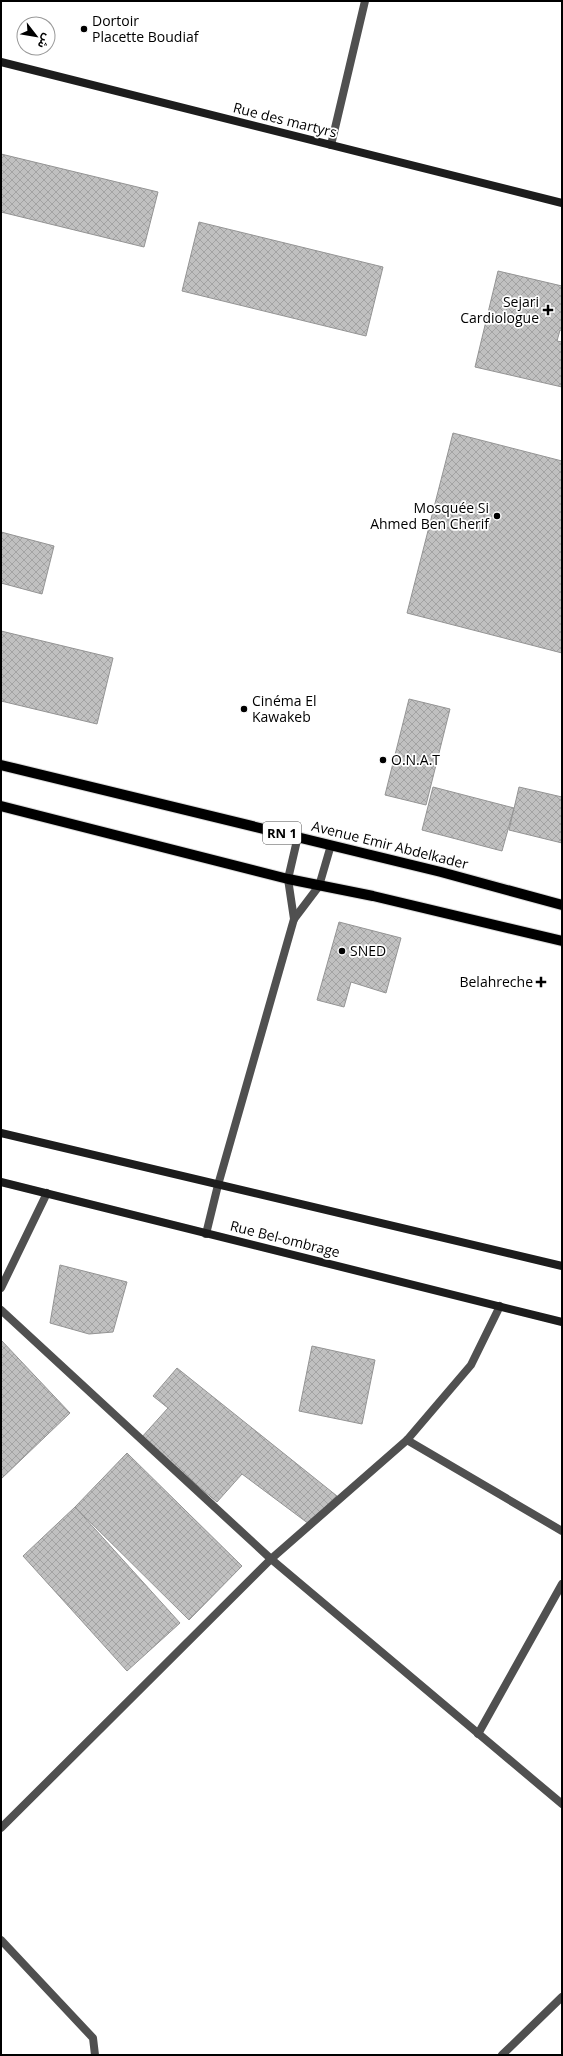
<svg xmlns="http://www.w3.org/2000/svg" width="563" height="2056" font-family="'Open Sans','Noto Sans Arabic',sans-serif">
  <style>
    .building { fill: url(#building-cross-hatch); stroke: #949494 }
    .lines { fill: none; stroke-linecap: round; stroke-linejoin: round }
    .primary-casing { stroke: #dbdbdb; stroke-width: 12 }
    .street { stroke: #505050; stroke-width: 8 }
    .secondary { stroke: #1d1d1d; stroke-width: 8 }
    .primary { stroke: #000; stroke-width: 10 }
    .poi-dot { fill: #000; stroke: #fff; stroke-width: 1.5 }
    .labels { text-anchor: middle; stroke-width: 3.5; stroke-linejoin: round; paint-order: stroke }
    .shield { fill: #fff; stroke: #4c4c4c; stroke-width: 1 }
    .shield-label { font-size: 13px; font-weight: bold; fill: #000 }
    .poi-label { font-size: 14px; fill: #000; stroke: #fff; text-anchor: start }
    .street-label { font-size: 14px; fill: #000; stroke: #fff }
  </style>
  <defs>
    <pattern id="building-cross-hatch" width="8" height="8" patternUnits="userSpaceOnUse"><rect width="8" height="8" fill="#c0c0c0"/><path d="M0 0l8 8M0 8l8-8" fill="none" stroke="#a3a3a3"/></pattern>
  </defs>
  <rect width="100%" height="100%" fill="#fff"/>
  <g class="building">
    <polygon points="1,154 158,192 144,247 1,212"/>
    <polygon points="199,222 383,267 366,336 182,291"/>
    <polygon points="498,271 562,286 562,331 560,330 557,341 562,342 562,387 475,367"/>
    <polygon points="453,433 562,461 562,653 407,613"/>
    <polygon points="1,532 54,546 42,594 1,583"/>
    <polygon points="1,631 113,658 97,724 1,701"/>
    <polygon points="409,699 450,709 426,805 385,795"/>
    <polygon points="433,787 514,808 502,851 422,830"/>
    <polygon points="519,787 562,797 562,843 509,830"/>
    <polygon points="339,922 401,938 386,993 351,982 344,1007 317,1000"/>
    <polygon points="60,1265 127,1282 113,1332 89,1334 50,1323"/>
    <polygon points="1,1340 70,1413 1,1479"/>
    <polygon points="312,1346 375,1360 362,1424 299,1411"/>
    <polygon points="177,1368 337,1496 309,1524 242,1474 217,1502 141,1438 168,1408 153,1396"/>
    <polygon points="127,1453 242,1566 189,1620 75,1507"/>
    <polygon points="75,1507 180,1623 127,1671 23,1556"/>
  </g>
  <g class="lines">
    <g class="primary-casing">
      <g id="primary">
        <polyline points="1,765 441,872 562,905"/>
        <polyline points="1,806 288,879 373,896 562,941"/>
      </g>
    </g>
    <g class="street">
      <polyline points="331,145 365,1"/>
      <polyline points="294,919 288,879 298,836"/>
      <polyline points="206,1234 218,1185 294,919 319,886 331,845"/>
      <polyline points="1,1288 47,1193"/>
      <polyline points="1,1310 271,1559 562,1804"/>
      <polyline points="407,1440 562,1531"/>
      <polyline points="478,1734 562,1584"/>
      <polyline points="1,1828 271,1559 407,1440 471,1365 500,1306"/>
      <polyline points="1,1940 93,2038 95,2055"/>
      <polyline points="502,2055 562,1997"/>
    </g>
    <g class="secondary">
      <polyline points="1,62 562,203"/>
      <polyline points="1,1133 562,1266"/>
      <polyline points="1,1182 562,1322"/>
    </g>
    <use href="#primary" class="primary"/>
  </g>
  <g class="poi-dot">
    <circle cx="84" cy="29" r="4"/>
    <path d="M546 304h4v4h4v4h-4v4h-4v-4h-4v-4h4z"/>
    <circle cx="497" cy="516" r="4"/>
    <circle cx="244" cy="709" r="4"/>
    <circle cx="383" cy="760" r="4"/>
    <circle cx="342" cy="951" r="4"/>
    <path d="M539 976h4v4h4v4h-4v4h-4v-4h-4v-4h4z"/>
  </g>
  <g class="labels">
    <rect class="shield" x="263" y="822" width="38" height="22" rx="3"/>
    <g class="shield-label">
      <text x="282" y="838">RN 1</text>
    </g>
    <g class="poi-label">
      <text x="92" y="26">Dortoir<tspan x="92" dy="16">Placette Boudiaf</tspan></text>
      <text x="539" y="307" text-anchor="end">Sejari<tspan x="539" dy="16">Cardiologue</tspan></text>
      <text x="489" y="513" text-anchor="end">Mosquée Si<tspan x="489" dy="16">Ahmed Ben Cherif</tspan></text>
      <text x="252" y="706">Cinéma El<tspan x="252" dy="16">Kawakeb</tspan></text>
      <text x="391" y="765">O.N.A.T</text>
      <text x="350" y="956">SNED</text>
      <text x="533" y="987" text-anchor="end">Belahreche</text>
    </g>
    <g class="street-label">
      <text transform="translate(285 120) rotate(14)" y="5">Rue des martyrs</text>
      <text transform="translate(390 845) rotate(14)" y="5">Avenue Emir Abdelkader</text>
      <text transform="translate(285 1239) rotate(14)" y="5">Rue Bel-ombrage</text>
    </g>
  </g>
  <rect width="563" height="2056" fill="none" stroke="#000000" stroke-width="4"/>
  <g transform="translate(36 36) rotate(121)"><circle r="19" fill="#ffffff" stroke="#999999"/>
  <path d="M0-3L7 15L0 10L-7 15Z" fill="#000000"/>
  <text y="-6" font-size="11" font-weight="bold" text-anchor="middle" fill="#000000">ش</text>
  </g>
</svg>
